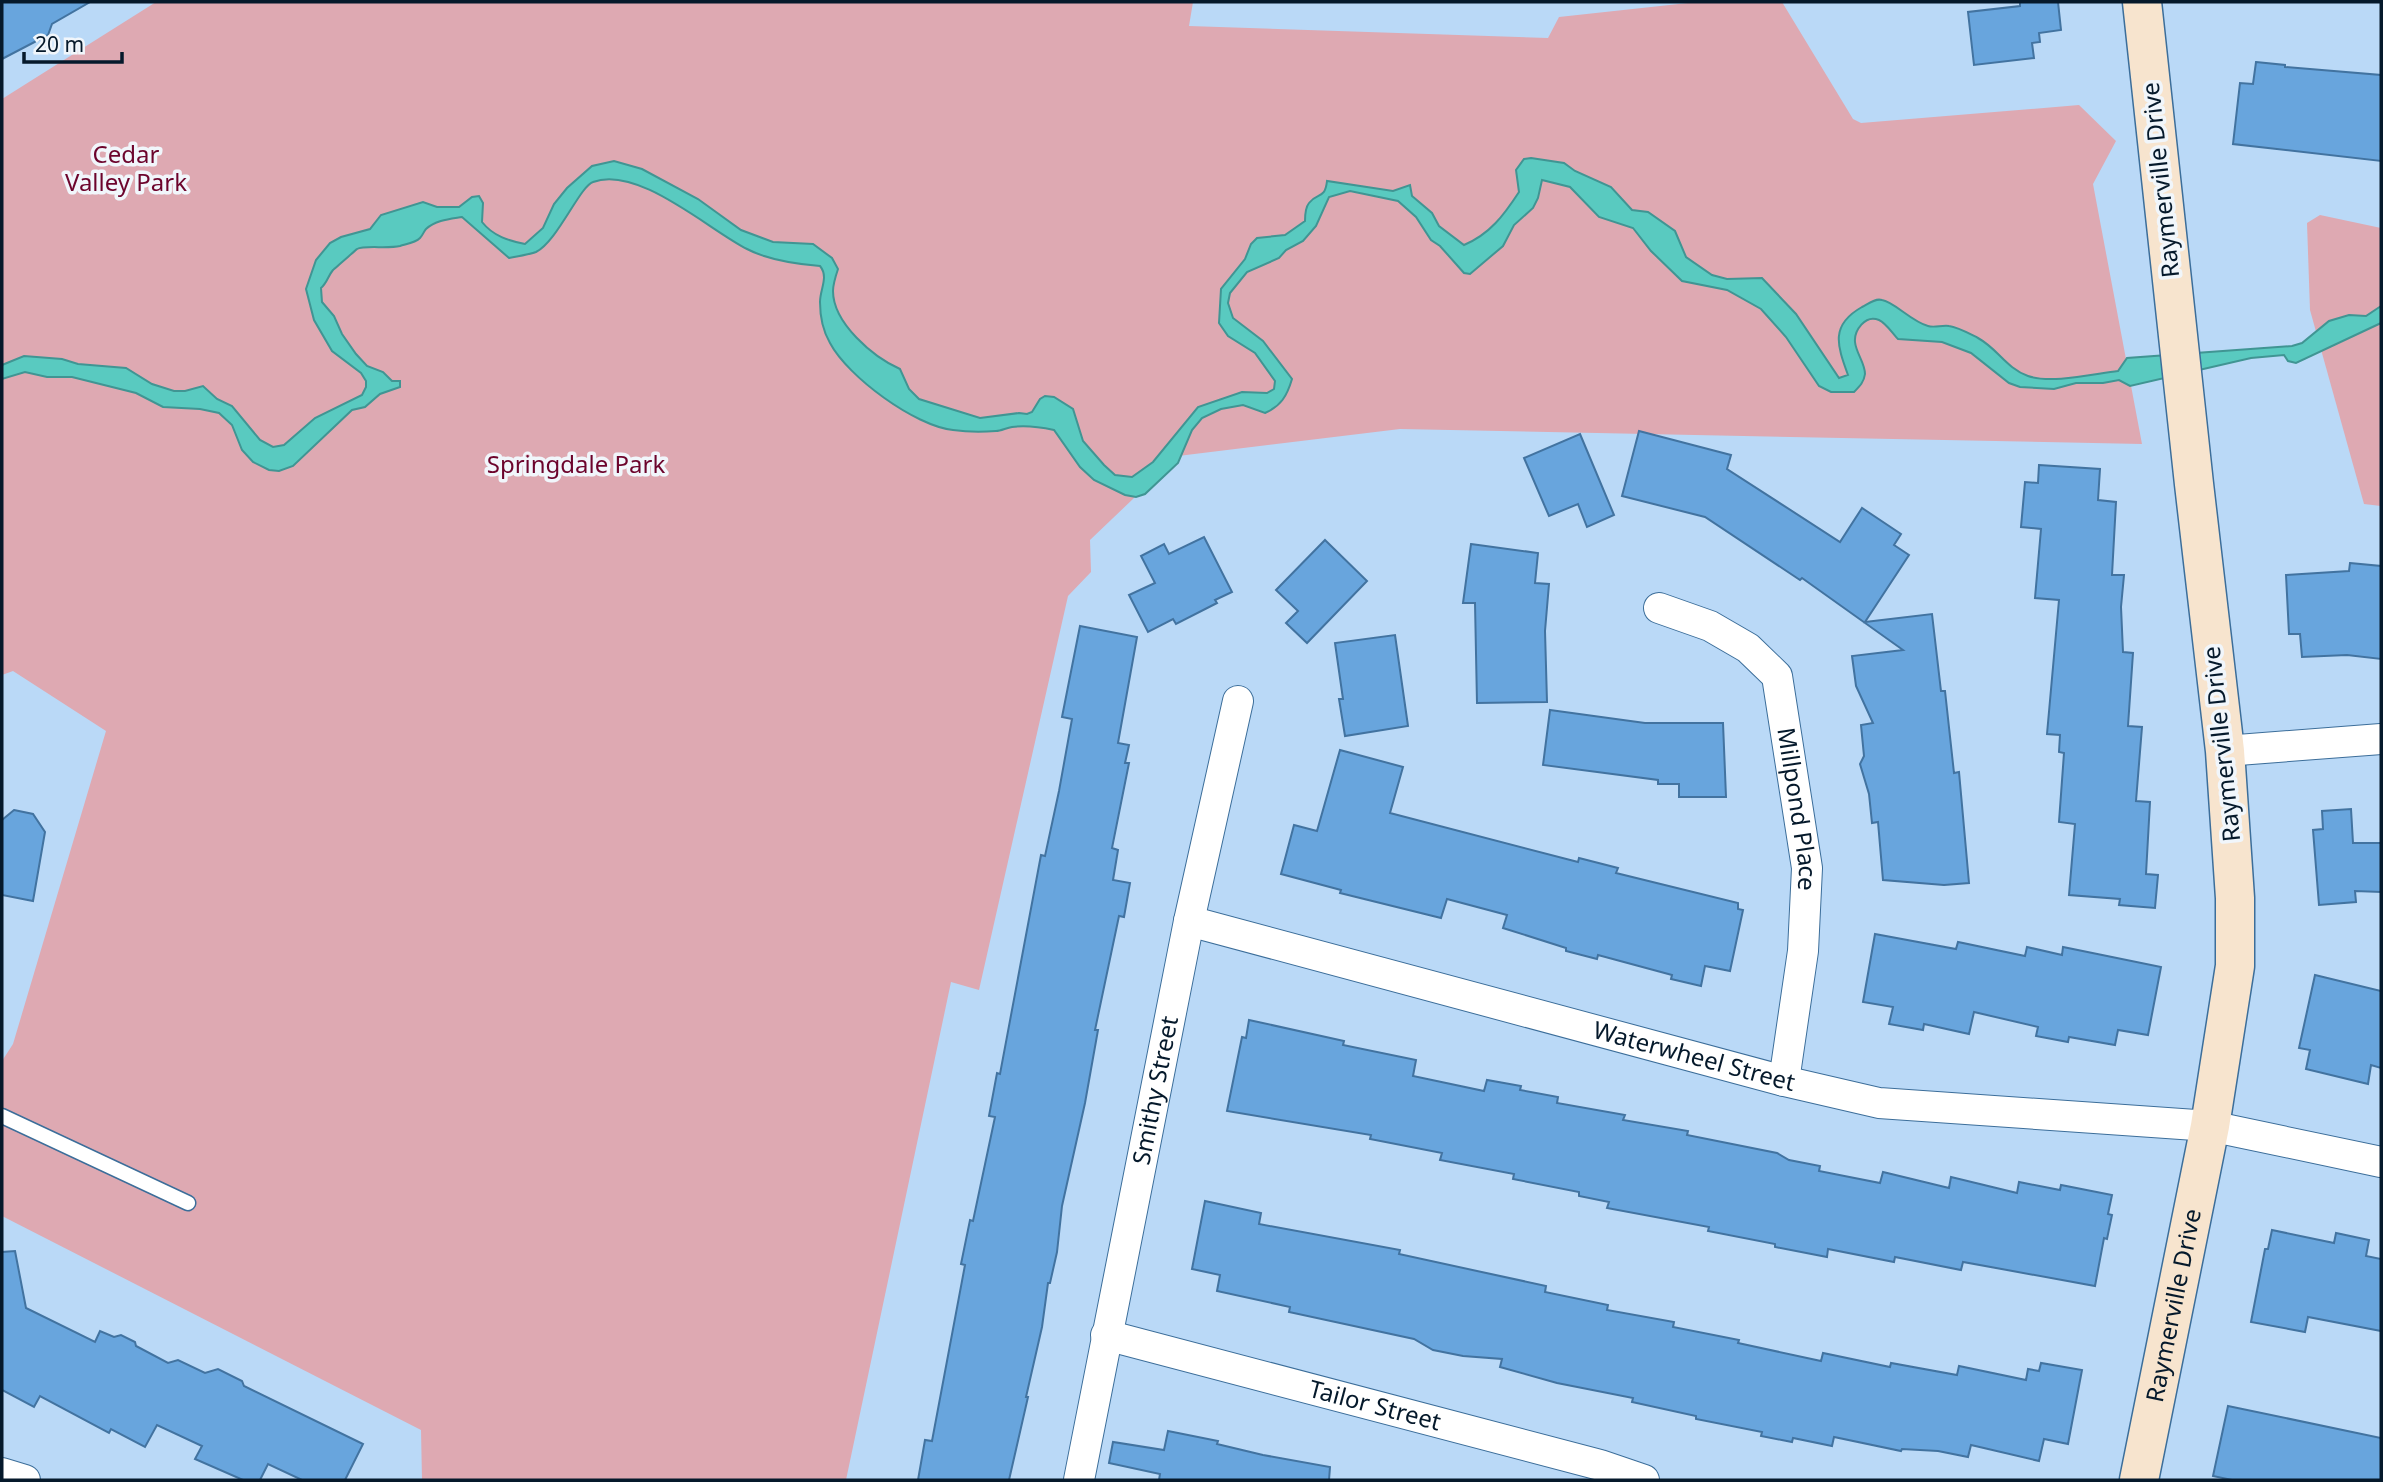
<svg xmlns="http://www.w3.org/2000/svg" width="2383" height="1482" font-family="'Noto Sans',sans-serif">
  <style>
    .green { fill: #dea9b2 }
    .water { fill: #59cac0; stroke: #409593; stroke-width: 2 }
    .building { fill: #68a5dd; stroke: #4273a0; stroke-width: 2 }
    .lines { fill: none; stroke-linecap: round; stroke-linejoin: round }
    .lane-casing { stroke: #3c6e9a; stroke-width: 17 }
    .street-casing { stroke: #3c6e9a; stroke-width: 32 }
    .secondary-casing { stroke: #3c6e9a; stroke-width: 41 }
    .lane { stroke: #fff; stroke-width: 14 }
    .street { stroke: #fff; stroke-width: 30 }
    .secondary { stroke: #f7e4ce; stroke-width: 38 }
    .labels { text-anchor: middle; stroke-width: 7; stroke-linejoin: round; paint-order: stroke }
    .park-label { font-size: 24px; fill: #6c042c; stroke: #f1f6fb }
    .street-label { font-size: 24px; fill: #05192b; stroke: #f1f6fb }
  </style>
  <rect width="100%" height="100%" fill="#bad9f7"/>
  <g class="green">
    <polygon points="156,2 1193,2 1189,26 1548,38 1559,17 1697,2 1782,2 1853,119 1861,123 2079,105 2116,141 2093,184 2142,444 1400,429 1178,456 1090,540 1091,572 1068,596 979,990 951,982 846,1480 422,1480 421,1430 2,1216 2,1061 13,1044 106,731 13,671 2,675 2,99"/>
    <polygon points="2320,215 2381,228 2381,506 2364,504 2310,310 2307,223"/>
  </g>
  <path class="water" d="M1531 158 1564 163 1575 171 1611 187 1632 210 1648 212 1675 231 1686 257 1712 275 1727 279 1762 278 1796 314 1839 378 1848 375C1837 345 1830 325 1862 307 1868 304 1875 298 1882 300 1893 301 1912 322 1928 326 1934 328 1942 325 1949 326 1958 327 1970 334 1978 338 1998 349 2006 368 2028 376 2051 384 2093 374 2118 371L2127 358 2292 346 2302 343 2329 321 2349 315 2366 316 2381 306V323L2296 363 2288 361 2284 355 2251 358 2130 386 2119 380 2103 383H2076L2054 389 2020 387 2009 383 1971 353 1942 342 1898 339C1893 334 1886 323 1879 320 1865 314 1854 331 1855 342 1856 353 1865 363 1865 374 1864 382 1860 386 1854 392H1831L1819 386 1786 337 1761 309 1727 290 1682 281 1651 251 1633 228 1599 217 1570 187 1542 180 1538 198 1533 208 1514 225 1503 246 1470 274 1464 273 1440 246 1431 240 1416 217 1398 201 1350 191 1329 197 1316 226 1303 241 1286 250 1279 258 1247 272 1230 293 1228 303 1233 318 1263 341 1292 379C1287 396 1281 406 1265 413L1243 405 1221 409 1202 418 1192 430 1178 463 1145 494 1136 497 1125 495 1094 480 1080 467 1054 430C1040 427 1026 425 1012 427 1006 428 1001 431 996 431 983 432 967 432 953 430 915 426 848 377 830 343 823 331 820 315 820 302 820 289 829 277 820 266 796 264 768 260 747 249 709 230 638 165 593 182 580 186 557 242 536 252 528 255 518 256 509 258L462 217C450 219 436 220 426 229 424 231 423 235 420 238 415 243 406 244 400 246 388 249 364 245 357 249 356 250 335 268 333 270 328 276 327 283 321 288L322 302 334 316 342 334 356 354 367 366 383 372 392 381H400V387L380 394 365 407 352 410 293 466 279 471 269 470 253 462 242 450 232 425 219 413 200 409 163 407 136 393 72 377H47L25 372 2 379V365L24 356 62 359 78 364 126 368 152 384 174 391H185L203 386 217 399 232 406 260 440 273 447 284 445 315 418 362 395 366 387V381L361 373 332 351 314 320 306 289 316 260 330 243 341 237 370 229 381 215 423 202 437 207H459L472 197 479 196 483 203 482 222C493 236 509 241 525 244L543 228 554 204 567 188 592 166 614 161 642 169 698 199 741 230 773 242 813 244 832 258 838 269C836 275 833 284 833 291 833 323 873 357 900 369L909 389 919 399 980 418 1019 413 1027 414 1032 412 1040 399 1045 396 1054 397 1073 409 1083 441 1104 465 1115 475 1132 477 1153 462 1198 407 1242 392 1267 393 1274 389 1275 381 1255 353 1228 336 1219 323 1221 289 1245 259 1251 244 1257 238 1285 235 1305 221C1305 215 1305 208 1309 203 1317 192 1325 200 1327 181L1393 191 1410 185 1412 196 1432 213 1439 226 1464 245C1490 234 1504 215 1519 192L1516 170 1524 159Z"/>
  <g class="building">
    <polygon points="2,2 90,2 52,24 48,35 2,59"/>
    <polygon points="2020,2 2058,2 2061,30 2039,33 2040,42 2032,43 2034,58 1974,65 1968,12 2020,6"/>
    <polygon points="2256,62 2285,65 2285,67 2381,75 2381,161 2233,144 2240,83 2253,84"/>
    <polygon points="1639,431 1731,455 1727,469 1840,542 1862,508 1901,534 1894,545 1909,555 1865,622 1932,614 1941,691 1945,691 1954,773 1959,772 1969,883 1944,885 1883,880 1878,822 1872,823 1869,794 1860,764 1864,756 1861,725 1873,723 1856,686 1852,656 1903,650 1802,578 1800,580 1705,517 1622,496"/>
    <polygon points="1580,434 1614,515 1587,527 1578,504 1549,516 1524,458"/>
    <polygon points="2039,465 2100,469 2098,500 2116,502 2112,575 2124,575 2121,607 2123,652 2133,653 2128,726 2142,727 2136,801 2150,802 2146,874 2158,875 2155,908 2119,905 2120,899 2069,895 2075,824 2059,822 2064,753 2059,752 2060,735 2047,734 2059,600 2035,598 2041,529 2021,527 2025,482 2038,483"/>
    <polygon points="1204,537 1232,592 1215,600 1217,603 1176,624 1173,619 1148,632 1129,595 1155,583 1141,556 1164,544 1169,554"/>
    <polygon points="1325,540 1367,581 1307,643 1286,623 1298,611 1276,590"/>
    <polygon points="1471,544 1538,553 1535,583 1549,584 1545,631 1547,702 1477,703 1475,603 1463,603"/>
    <polygon points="2350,563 2381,566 2381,659 2347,655 2302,657 2300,634 2289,634 2286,575 2349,571"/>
    <polygon points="1080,626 1137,637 1118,743 1129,745 1125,763 1129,763 1112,848 1118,850 1113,880 1130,883 1124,917 1119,916 1095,1030 1098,1030 1085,1103 1062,1206 1057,1252 1050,1283 1048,1283 1042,1327 1026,1397 1028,1397 1009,1480 918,1480 925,1440 932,1441 965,1265 961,1264 970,1220 973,1221 995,1117 989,1116 997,1073 1000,1074 1041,855 1045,856 1059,791 1072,719 1062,717"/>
    <polygon points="1395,635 1408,726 1345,736 1339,699 1343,699 1335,643"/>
    <polygon points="1550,710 1645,723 1723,723 1726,797 1679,797 1679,784 1658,784 1658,780 1543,765"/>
    <polygon points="1340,750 1403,767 1390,813 1578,862 1579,858 1618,868 1616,873 1738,903 1738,909 1743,910 1730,971 1705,966 1701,986 1671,979 1672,975 1598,955 1597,959 1566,951 1566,948 1503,928 1507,915 1447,899 1441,918 1340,893 1341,890 1281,874 1294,825 1317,831"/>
    <polygon points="2351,809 2353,843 2381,843 2381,892 2355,891 2356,902 2319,905 2313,830 2323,829 2322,811"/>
    <polygon points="14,810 33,814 45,832 33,901 2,895 2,820"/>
    <polygon points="1875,934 1956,949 1958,942 2025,956 2027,947 2062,955 2063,947 2161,967 2148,1035 2118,1030 2115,1045 2069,1037 2068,1042 2036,1036 2038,1027 1974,1012 1969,1034 1924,1024 1923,1030 1889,1024 1893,1007 1863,1002"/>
    <polygon points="2315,975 2381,991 2381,1068 2371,1065 2368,1084 2306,1069 2310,1050 2299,1048"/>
    <polygon points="1249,1020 1344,1041 1343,1045 1416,1060 1413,1076 1484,1091 1487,1080 1521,1086 1520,1090 1558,1097 1557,1103 1625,1115 1623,1120 1688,1131 1687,1135 1777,1153 1789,1160 1820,1166 1819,1171 1880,1183 1883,1172 1949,1188 1951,1177 2017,1193 2019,1182 2060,1190 2061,1185 2112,1195 2108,1214 2112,1215 2107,1239 2104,1238 2095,1286 1963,1262 1961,1270 1895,1257 1894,1262 1828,1249 1827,1257 1775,1247 1775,1244 1708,1231 1709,1227 1607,1208 1609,1202 1579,1196 1579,1192 1513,1179 1514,1174 1440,1160 1442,1153 1370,1139 1371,1135 1227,1111 1242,1037 1246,1038"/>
    <polygon points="1205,1201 1261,1213 1259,1224 1400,1250 1399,1254 1546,1286 1545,1292 1608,1305 1607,1310 1674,1322 1673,1327 1739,1340 1738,1343 1821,1361 1823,1353 1890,1367 1891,1363 1957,1375 1959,1366 2026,1380 2028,1369 2039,1371 2041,1363 2082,1370 2068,1444 2044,1439 2039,1461 1971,1445 1968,1457 1938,1451 1902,1449 1901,1451 1834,1437 1832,1446 1793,1438 1792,1442 1761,1436 1762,1432 1696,1419 1696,1416 1632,1402 1633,1398 1557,1383 1500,1367 1502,1359 1463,1356 1433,1350 1414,1339 1289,1312 1290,1307 1217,1291 1220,1275 1192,1269"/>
    <polygon points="2272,1230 2334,1243 2336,1233 2369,1240 2366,1256 2381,1259 2381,1331 2308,1317 2305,1332 2251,1322 2265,1249 2268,1249"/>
    <polygon points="15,1251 26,1308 95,1342 100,1331 114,1337 121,1335 135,1342 136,1346 168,1363 178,1360 205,1373 218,1369 242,1381 244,1386 363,1444 345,1480 302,1480 268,1464 260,1480 243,1480 195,1459 202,1446 157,1425 145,1447 111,1429 109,1433 40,1396 34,1407 2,1390 2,1252"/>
    <polygon points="2228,1406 2381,1438 2381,1480 2232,1480 2213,1476"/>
    <polygon points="1168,1431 1218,1441 1217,1444 1263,1455 1330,1467 1329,1480 1159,1480 1160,1474 1109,1463 1113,1442 1164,1450"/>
  </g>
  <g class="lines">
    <g class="lane-casing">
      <polyline id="lane" points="2,1116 188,1203"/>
    </g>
    <g class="street-casing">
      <g id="street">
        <path id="s1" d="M1659 608 1710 626 1748 648 1777 676 1807 868 1803 951 1784 1081"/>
        <polyline points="2225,751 2381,739"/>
        <path id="s2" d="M1189 921 1784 1081 1879 1103 2210 1126 2381 1162"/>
        <path id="s3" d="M1106 1335 1600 1465 1644 1480"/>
        <polyline points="2,1473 25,1480"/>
        <path id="s4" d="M1079 1480 1189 921 1238 701"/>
      </g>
    </g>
    <g class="secondary-casing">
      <g id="secondary">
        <path id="s5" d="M2139 1480 2210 1126 2235 966V898L2225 751 2194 484 2142 2"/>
      </g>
    </g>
    <use href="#lane" class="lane"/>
    <use href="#street" class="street"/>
    <use href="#secondary" class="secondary"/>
  </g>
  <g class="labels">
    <g class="park-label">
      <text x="126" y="163">Cedar<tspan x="126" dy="28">Valley Park</tspan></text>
      <text x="576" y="473">Springdale Park</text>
    </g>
    <g class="street-label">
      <text transform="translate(2161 180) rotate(-96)" y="8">Raymerville Drive</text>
      <text transform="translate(2222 744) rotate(-96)" y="8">Raymerville Drive</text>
      <text dy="8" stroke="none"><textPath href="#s1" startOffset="273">Millpond Place</textPath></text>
      <text dy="8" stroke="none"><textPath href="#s2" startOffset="523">Waterwheel Street</textPath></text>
      <text dy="8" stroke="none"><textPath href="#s4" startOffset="397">Smithy Street</textPath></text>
      <text dy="8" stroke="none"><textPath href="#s5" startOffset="178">Raymerville Drive</textPath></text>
      <text dy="8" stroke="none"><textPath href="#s3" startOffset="278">Tailor Street</textPath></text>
    </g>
  </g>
  <rect width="2383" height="1482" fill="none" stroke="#05192b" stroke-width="7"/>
  <path d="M24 52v10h98v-10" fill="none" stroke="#05192b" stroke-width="3.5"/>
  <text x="35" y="52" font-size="21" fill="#05192b" stroke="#f1f6fb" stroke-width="5" paint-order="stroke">20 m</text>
</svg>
